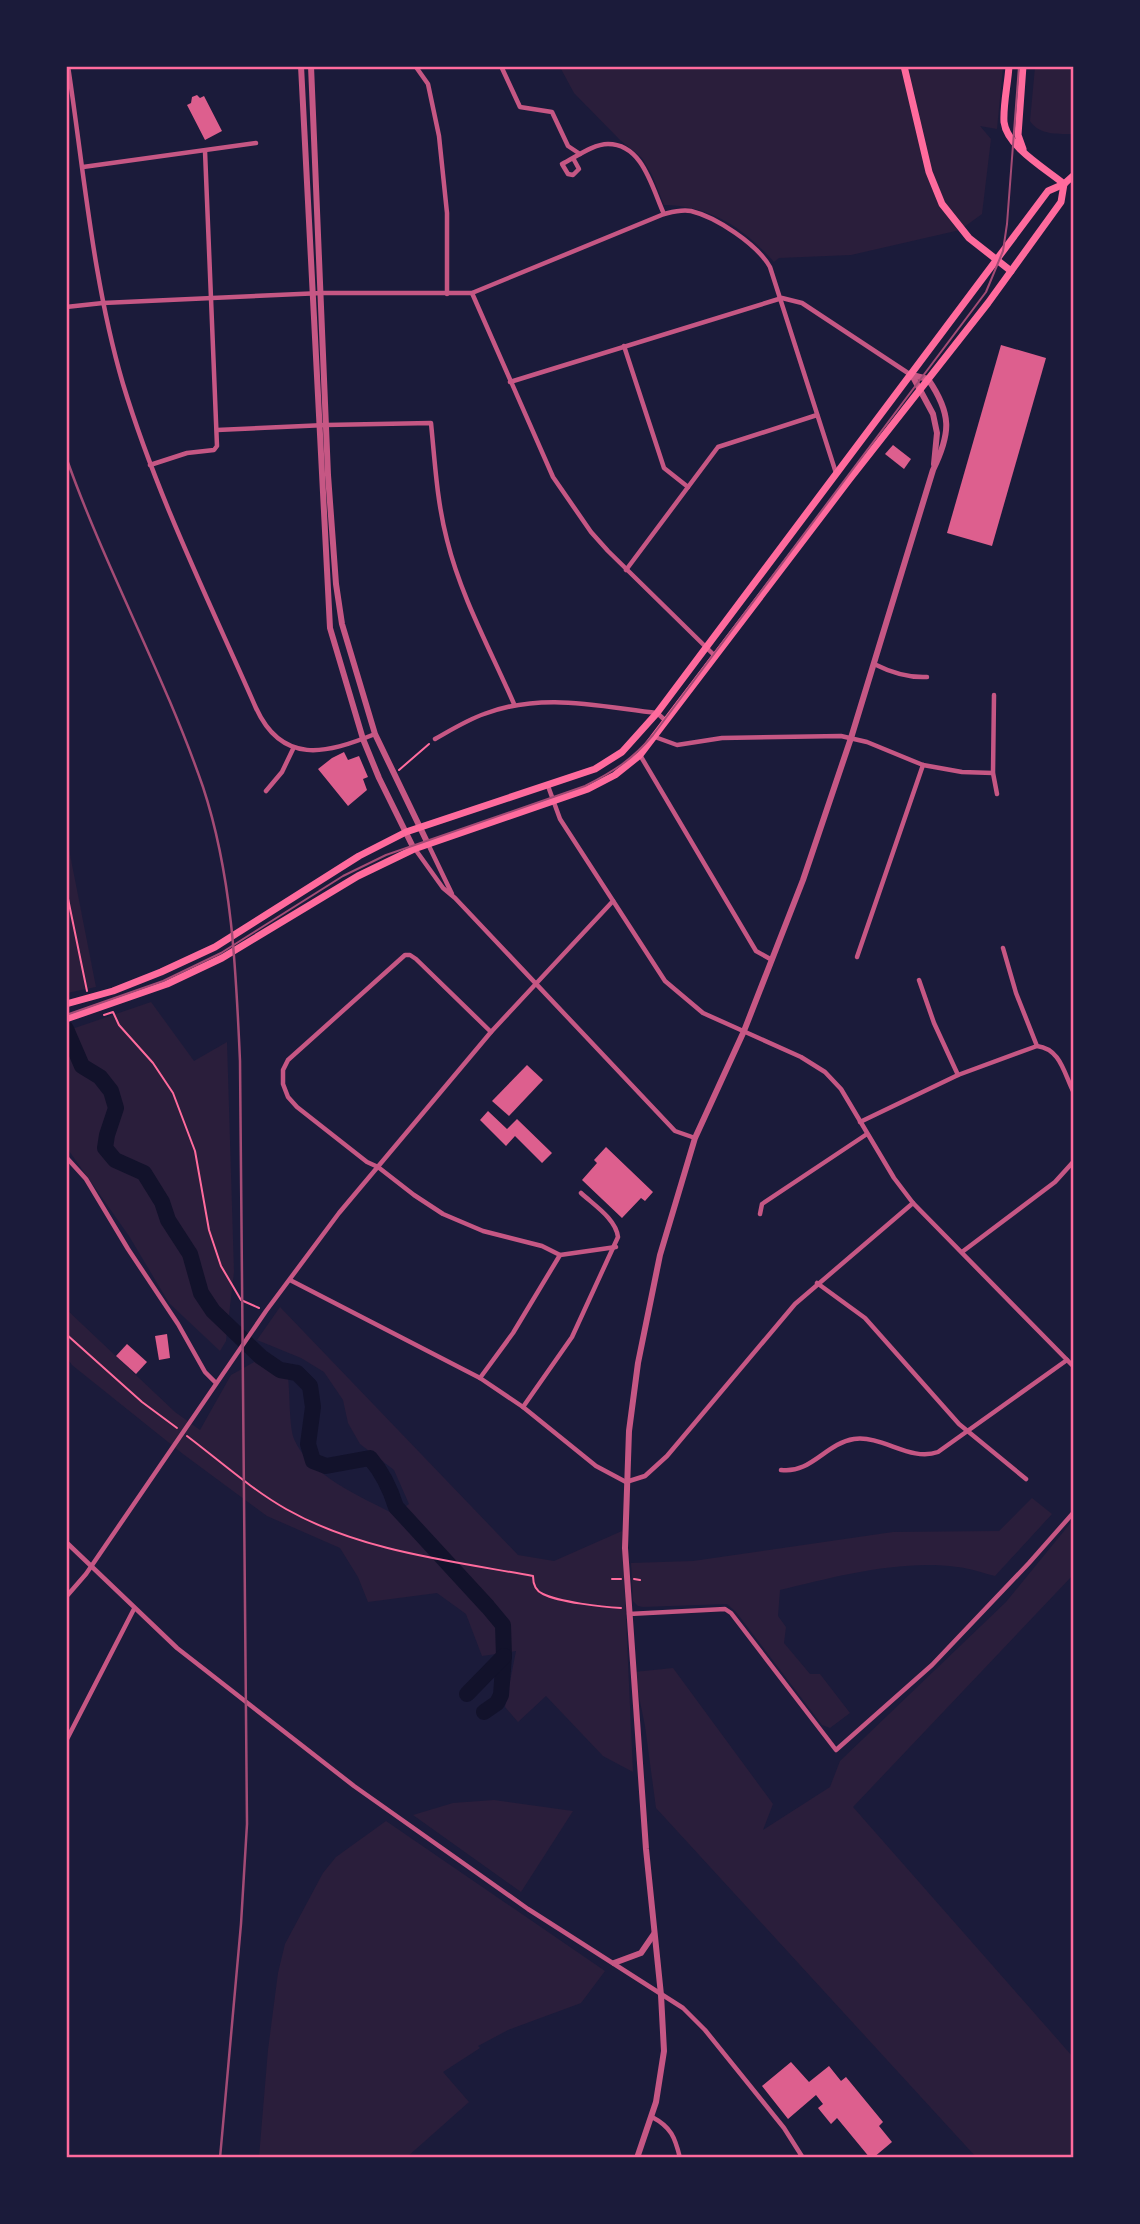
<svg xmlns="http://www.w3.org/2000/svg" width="1140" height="2224" font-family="Roboto,sans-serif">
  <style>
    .green { fill: #2a1e3b }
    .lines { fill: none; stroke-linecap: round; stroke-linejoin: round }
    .river { stroke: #12122b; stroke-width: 16 }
    .building { fill: #dd5f8e }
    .path { stroke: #ff6b9d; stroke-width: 2 }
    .minor { stroke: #c65784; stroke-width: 4.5 }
    .tertiary { stroke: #c65784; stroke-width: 6 }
    .secondary { stroke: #ff6b9d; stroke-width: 7 }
    .tram { stroke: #a44b75; stroke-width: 2 }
    .rail { stroke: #a44b75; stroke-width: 2.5 }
    .neatline { fill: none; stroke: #ff6b9d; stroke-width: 2.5 }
  </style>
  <rect width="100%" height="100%" fill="#1b1b3a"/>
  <g class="green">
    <path d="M560 67H1003L997 129 980 126 991 139 982 214 960 230 851 255 779 258 774 262C744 228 711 206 664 205L652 175 642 158 620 140 574 93Z"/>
    <path d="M1035 67H1073V134C1058 134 1039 135 1030 121Z"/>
    <polygon points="66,834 96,987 67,993 66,993"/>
    <polygon points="151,1002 194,1061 227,1042 234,1272 226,1341 220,1351 169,1303 129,1236 67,1148 66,1031"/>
    <path d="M280 1307 518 1555 554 1561 622 1531 633 1772 603 1756 546 1696 518 1722 505 1707 516 1651 482 1656 466 1614 437 1593 368 1602 358 1577 340 1548 267 1516 183 1454 72 1365 67 1358 66 1309 175 1412 200 1430 231 1375 256 1361 288 1378C290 1392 289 1427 294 1439 309 1475 361 1497 394 1514L409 1504 394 1470 360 1444 348 1423 343 1400 324 1372 301 1358 257 1340Z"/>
    <path d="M1032 1498 1052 1514 995 1576C982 1573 970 1568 957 1567 901 1559 834 1577 780 1590L778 1616 786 1627 784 1643 810 1674H820L850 1713 830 1728 822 1725 736 1612 727 1604 643 1607 638 1606 633 1601 631 1563 693 1561 893 1532 999 1531Z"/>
    <polygon points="1073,1520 1073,1575 853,1807 1073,2057 1073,2157 976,2157 656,1808 645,1726 634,1672 673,1668 773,1804 763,1830 830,1787 840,1761 1006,1602"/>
    <polygon points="494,1800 573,1811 521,1892 413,1815 453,1803"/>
    <polygon points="386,1821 605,1971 581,2003 508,2030 478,2046 480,2048 443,2072 469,2102 407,2157 259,2157 268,2050 278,1973 285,1944 323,1873 336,1857"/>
  </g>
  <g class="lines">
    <g class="river">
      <path d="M66 1029 82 1066 100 1077 111 1091 116 1108 107 1135 105 1148 115 1160 144 1173 162 1202 168 1220 190 1254 201 1293 213 1311 261 1357 280 1370 297 1373 310 1386 313 1407 308 1444 313 1461 326 1466 370 1458C383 1473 390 1488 396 1507L488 1607 503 1625 504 1656 501 1695 497 1703 484 1712"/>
      <polyline points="467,1694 504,1656"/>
    </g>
  </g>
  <g class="building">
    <polygon points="197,95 200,98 204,96 222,131 205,140 187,105 191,103 192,97"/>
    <polygon points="1001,345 1046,358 992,546 947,533"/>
    <polygon points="893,445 911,459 904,469 885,454"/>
    <polygon points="344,752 348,760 359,756 368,777 363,779 367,790 348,806 318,769 332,758"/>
    <polygon points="527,1065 543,1080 509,1116 492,1101"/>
    <polygon points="488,1111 507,1129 517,1119 552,1153 542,1163 515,1136 506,1146 480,1120"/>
    <polygon points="606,1147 653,1192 645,1201 641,1198 622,1218 582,1180 597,1163 594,1160"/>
    <polygon points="167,1334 170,1358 159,1360 155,1336"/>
    <polygon points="127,1344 147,1362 136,1374 116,1356"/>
    <polygon points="791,2062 809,2082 829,2066 841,2081 846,2077 883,2122 879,2126 892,2142 873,2158 870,2158 837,2118 831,2124 818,2108 823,2104 816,2095 788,2119 762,2086"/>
  </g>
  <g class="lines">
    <g class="path">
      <polyline points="399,770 429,744"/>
      <polyline points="66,889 87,991"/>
      <polyline points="104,1015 113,1012 119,1025 153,1063 173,1093 195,1151 209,1230 221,1266 241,1300 259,1308"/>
      <polyline points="66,1334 142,1402 177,1428"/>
      <path d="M187 1436C220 1461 251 1489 286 1509 360 1551 451 1561 533 1576 533 1585 536 1591 543 1594 559 1602 602 1607 621 1608"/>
      <polyline points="612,1579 621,1579"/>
      <polyline points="634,1579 640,1580"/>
    </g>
    <g class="minor">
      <path d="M68 66C84 172 93 282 123 384 157 496 209 601 256 708 282 765 326 754 375 734"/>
      <polyline points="501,66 520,107 552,112 568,146 580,154"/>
      <polyline points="416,67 428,84 439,136 447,213 447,294"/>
      <path d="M573 158 579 169 573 175 568 174 562 164C576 157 593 144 608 144 643 144 652 188 664 214"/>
      <polyline points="83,167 256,143"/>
      <polyline points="472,293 553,477 591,532 608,551 715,656"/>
      <path d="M66 307 103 303 322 293H472L664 214C672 212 681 209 691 211 716 217 757 244 770 267L836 473"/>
      <polyline points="624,346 664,468 688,487"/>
      <polyline points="510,382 782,298 802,303 911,375"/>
      <path d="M217 430 326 425 431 423C435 463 437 502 447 540 461 597 491 651 514 704"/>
      <polyline points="150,465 187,453 214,450 217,446 205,151"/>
      <polyline points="626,570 718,447 817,415"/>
      <path d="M874 664C892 673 908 678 927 677"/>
      <polyline points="994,695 993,773 997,794"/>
      <polyline points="655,737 677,745 722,738 841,736 867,742 923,765 962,772 993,773"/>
      <path d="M435 739C451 730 467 720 484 714 542 692 597 706 657 713L666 721"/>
      <polyline points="640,755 756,951 772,960"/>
      <polyline points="548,786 560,819 665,981 703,1013 801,1057 825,1072 841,1089 894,1178 913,1203 1074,1367"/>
      <polyline points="266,791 282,772 293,749"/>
      <polyline points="428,844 452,894"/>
      <polyline points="415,849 443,888 455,898 675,1131 695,1138"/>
      <path d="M1003 948 1016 993 1037 1046C1061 1049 1064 1074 1074 1093"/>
      <polyline points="857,957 923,765"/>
      <polyline points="919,980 934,1023 958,1075"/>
      <polyline points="491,1032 416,959 410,955 405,955 288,1060 283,1070 283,1084 288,1097 297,1107 367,1162 378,1167 414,1195 443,1214 483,1231 542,1246 560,1255 616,1247"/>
      <polyline points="860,1122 958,1075 1037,1046"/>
      <polyline points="66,1157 86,1179 128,1249 178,1324 205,1372 216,1383"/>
      <polyline points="760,1214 762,1204 867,1134"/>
      <polyline points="962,1252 1055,1182 1074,1161"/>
      <polyline points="290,1280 480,1378 523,1407 596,1466 626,1482 645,1476 667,1456 795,1304 913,1203"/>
      <polyline points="817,1283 865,1318 959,1424 1026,1479"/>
      <polyline points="480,1378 513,1333 560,1255"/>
      <path d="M523 1407 572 1337 618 1237C616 1219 594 1205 581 1193"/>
      <path d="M781 1470C811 1474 826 1443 854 1439 883 1435 910 1462 938 1452L1067 1360"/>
      <polyline points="66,1542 177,1648 354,1786 528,1909 683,2008 705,2030 784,2128 803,2158"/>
      <polyline points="66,1597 86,1574 266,1311 339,1213 491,1032 613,901"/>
      <polyline points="629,1614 725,1609 731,1613 836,1750 932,1665 1029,1563 1074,1512"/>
      <polyline points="66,1741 134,1609"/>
      <path d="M652 2117C671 2127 675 2137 680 2158"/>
    </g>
    <g class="tertiary">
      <polyline points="301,66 330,628 363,739 379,778 414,849"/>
      <polyline points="311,66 328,475 336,584 342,624 375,734 428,844"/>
      <polyline points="912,375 933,414 937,433 934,464"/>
      <polyline points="614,1963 641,1953 654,1934"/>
      <path d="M637 2158 656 2102 664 2051 661 1995 646 1849 625 1548 629 1431 638 1363 660 1255 695 1138 744 1031 803 880 851 738 933 470C951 433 952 414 928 379L912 375"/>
    </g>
    <g class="secondary">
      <polyline points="904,66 929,172 942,204 969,238 1011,271"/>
      <path d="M1009 66C1008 84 1003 104 1004 122 1007 147 1046 169 1064 184"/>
      <polyline points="1023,149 1018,135 1023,66"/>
      <polyline points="66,1004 113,991 161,972 215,947 359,856 406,832 595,769 622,752 657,713 1048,191 1064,184 1074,175"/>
      <polyline points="66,1019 167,984 222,958 358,876 414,849 588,789 615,775 640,755 849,480 988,303 1061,202 1064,184"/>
    </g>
    <path class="tram" d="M66 1015 163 981 221 953 343 876 386 855 585 786C614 771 632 760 653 735L986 292 1003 251 1007 224 1019 66"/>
    <path class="rail" d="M66 457C106 570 164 674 203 787 232 875 236 969 240 1061L247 1824 241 1924 220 2158"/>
  </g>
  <rect width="1140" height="2224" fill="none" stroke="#1b1b3a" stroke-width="136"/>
  <rect x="68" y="68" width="1004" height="2088" class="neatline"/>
</svg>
